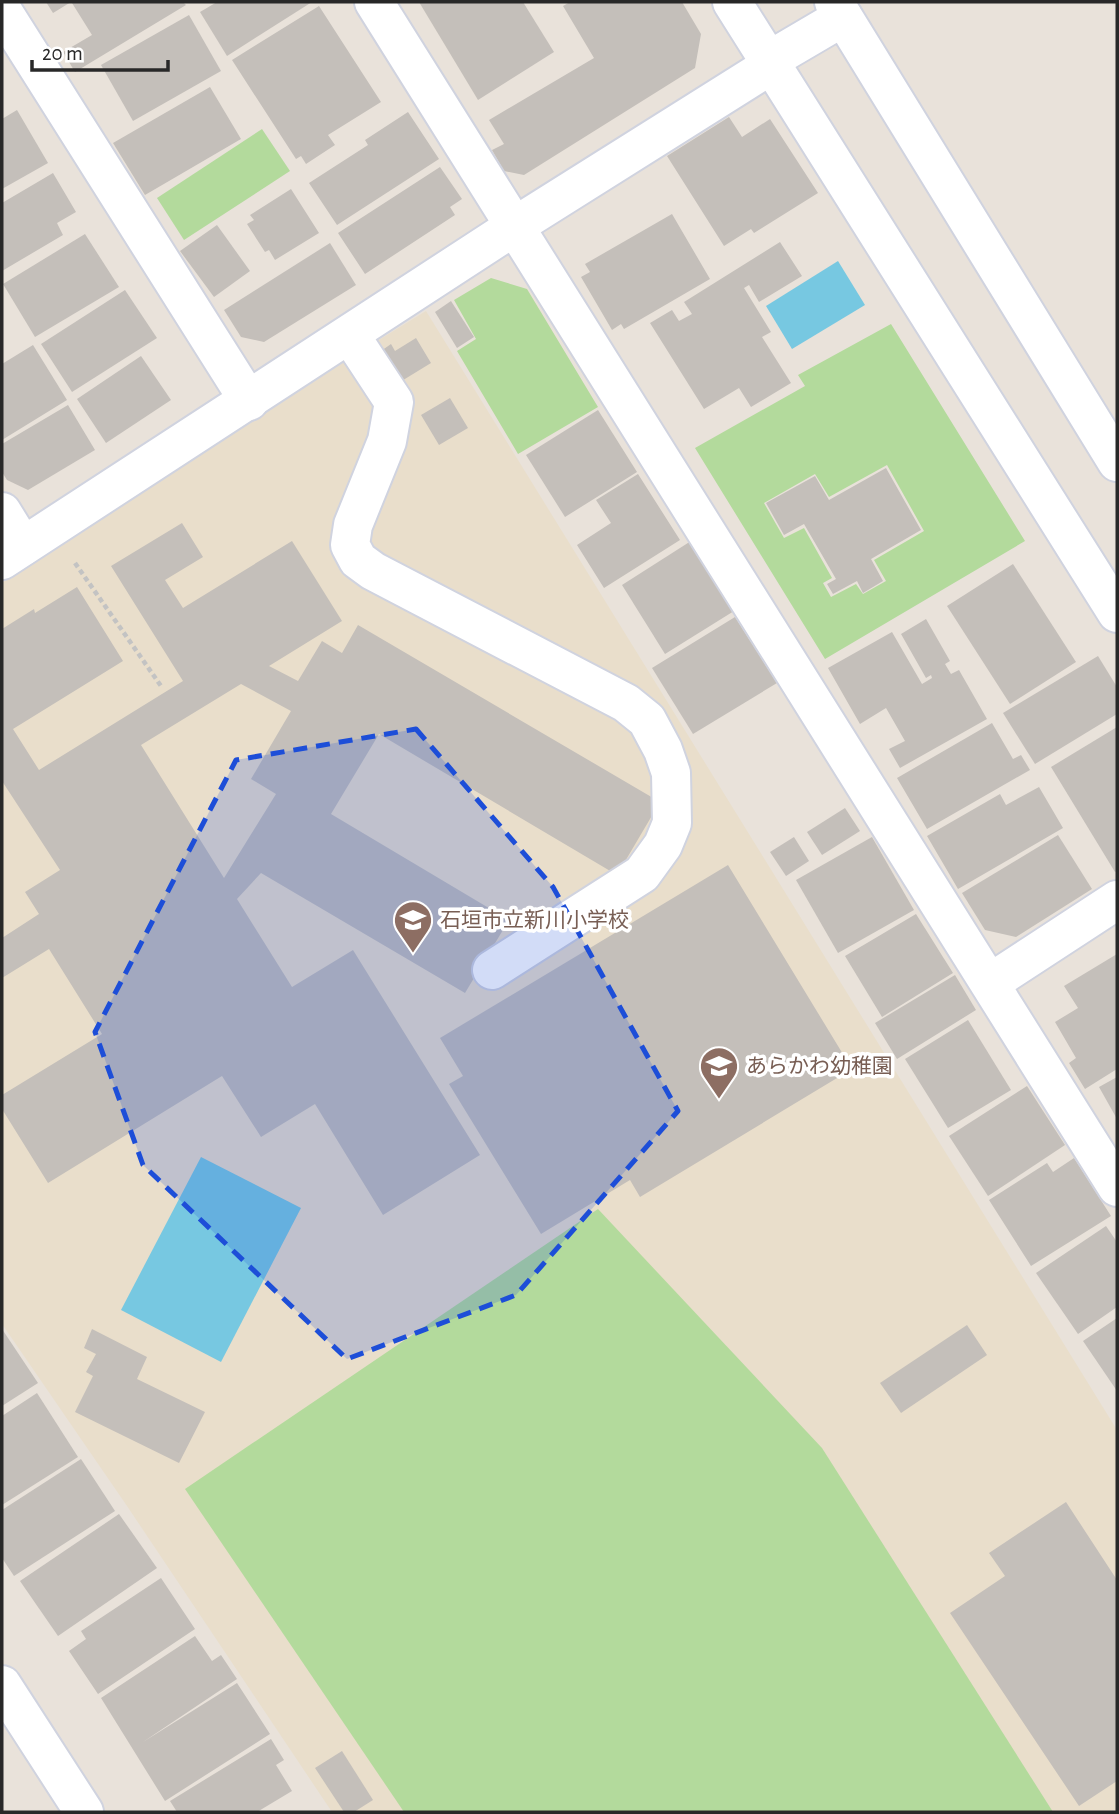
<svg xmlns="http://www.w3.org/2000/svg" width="1119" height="1814" font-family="'Alegreya Sans','Noto Sans JP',sans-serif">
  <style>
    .education { fill: #e9decb }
    .green { fill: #b3da9c; fill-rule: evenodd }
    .water { fill: #77c8e1 }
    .building { fill: #c4bfba; fill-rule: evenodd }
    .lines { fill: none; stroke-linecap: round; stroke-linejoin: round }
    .minor-casing { stroke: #d0d3df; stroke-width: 42 }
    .path { stroke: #c3c3c3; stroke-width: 4.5; stroke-dasharray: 5 3.5; stroke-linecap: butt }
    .minor { stroke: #fff; stroke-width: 38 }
    .marked { fill: #1d4ed8; fill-opacity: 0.2; stroke: #1d4ed8; stroke-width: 5; stroke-dasharray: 14 9; stroke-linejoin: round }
    .labels { text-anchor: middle; stroke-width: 7; stroke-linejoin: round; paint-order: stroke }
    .education-label { font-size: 21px; fill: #785e54; stroke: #fff; text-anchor: start }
  </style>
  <rect width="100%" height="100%" fill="#e9e2da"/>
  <polygon class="education" points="426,311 1117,1430 1117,1812 332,1812 127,1506 2,1324 2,583 361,351"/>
  <g class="green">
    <polygon points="262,129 290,171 184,240 157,198"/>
    <polygon points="491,278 527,289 598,407 518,454 457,351 476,339 454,300"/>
    <path d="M891 324 1025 541 825 659 695 448 805 386 798 375ZM887 465 924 531 874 560 886 581 863 594 856 584 831 597 823 583 832 578 804 528 784 538 764 503 815 474 829 497Z"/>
    <polygon points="598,1209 822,1448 1053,1812 404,1812 185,1489"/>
  </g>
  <g class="water">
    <polygon points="838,261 865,305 792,349 766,306"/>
    <polygon points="201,1157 301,1208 221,1362 121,1310"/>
  </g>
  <g class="building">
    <polygon points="46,2 71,2 53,13"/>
    <polygon points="74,2 183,2 186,5 75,72 63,52 92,35 72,3"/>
    <polygon points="217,2 312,2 227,56 200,12"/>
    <polygon points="419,2 523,2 554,52 478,100"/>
    <polygon points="570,2 682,2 701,34 695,68 524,175 504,171 492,150 504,144 489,120 594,58 563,6"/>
    <polygon points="319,6 381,102 328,135 335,145 306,164 301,156 296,159 232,60"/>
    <polygon points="189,15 221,71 133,121 101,65"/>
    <polygon points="210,87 241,139 145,195 113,143"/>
    <polygon points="17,110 48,163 2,189 2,119"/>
    <polygon points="408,112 439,159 337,225 309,183 368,145 365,140"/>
    <polygon points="729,117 742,137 770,119 818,193 754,233 751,229 724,246 667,156"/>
    <polygon points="440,167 462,199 450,207 455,215 365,274 338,233"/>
    <polygon points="53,173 76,212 57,223 63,235 2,271 2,203"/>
    <polygon points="291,189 319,233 275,260 269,250 265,252 247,224 254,220 250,215"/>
    <polygon points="672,214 710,279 624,329 621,324 612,330 581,277 590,272 585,264"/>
    <polygon points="217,225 250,271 214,297 180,251"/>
    <polygon points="85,234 119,287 35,337 3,284"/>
    <polygon points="780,242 802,276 759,302 749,285 744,288 771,332 762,337 791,383 751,407 739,388 704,409 650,323 672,310 679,321 692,314 684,302"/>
    <polygon points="330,243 356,285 264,342 241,337 224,310"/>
    <polygon points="125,290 157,338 72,392 41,344"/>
    <polygon points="451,301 474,337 457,348 435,312"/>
    <polygon points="416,338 431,363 400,382 381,351 391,344 395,351"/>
    <polygon points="33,345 67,400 2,440 2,364"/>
    <polygon points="141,356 171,400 106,443 77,399"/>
    <polygon points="450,398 468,428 439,445 421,415"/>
    <polygon points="68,405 95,450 28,490 7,480 2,472 2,444"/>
    <polygon points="598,410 637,472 565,517 526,455"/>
    <polygon points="886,468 921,530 871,559 883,581 863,593 857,581 833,594 827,584 836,579 804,524 784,535 766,503 815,476 829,500"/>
    <polygon points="638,474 680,540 604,588 577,545 611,523 596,500"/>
    <path d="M182 523 203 557 165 580 183 608 292 541 342 621 269 666 298 681 322 641 342 653 358 625 660 802 617 875 379 734 331 814 509 920 465 993 261 873 237 899 292 987 353 950 480 1155 383 1215 315 1104 261 1137 222 1076 48 1183 2 1109V1095L102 1034 49 949 2 978V938L39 914 25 892 60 870 2 781V629L34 609 35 613 77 587 123 661 13 729 39 770 183 681 111 566ZM241 684 291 711 251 779 276 794 224 878 141 745Z"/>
    <polygon points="691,541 734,611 665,654 622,585"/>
    <polygon points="1013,564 1076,662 1010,704 947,606"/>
    <polygon points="735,617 777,683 693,734 652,668"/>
    <polygon points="926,619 950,661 945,664 951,674 959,670 987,719 900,768 889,749 905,741 886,708 860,724 828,668 892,632 922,684 932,678 931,675 926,678 901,634"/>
    <polygon points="1098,656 1117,687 1117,714 1035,764 1003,713"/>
    <polygon points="992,723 1013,759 1021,755 1030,770 927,829 897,778"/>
    <polygon points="1117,727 1117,871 1115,872 1051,767"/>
    <polygon points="1039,787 1063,828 958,889 927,836 1000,794 1006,805"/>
    <polygon points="845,808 860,831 822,855 807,832"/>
    <polygon points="1058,835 1092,889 1016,937 985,930 962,893"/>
    <polygon points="794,837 809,861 786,876 770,852"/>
    <polygon points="872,837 914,910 838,953 796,880"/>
    <polygon points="728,865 852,1069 640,1197 630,1180 541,1234 449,1084 463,1076 440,1038"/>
    <polygon points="916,914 953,973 882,1017 845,956"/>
    <polygon points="1117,954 1117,1069 1085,1089 1069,1063 1076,1058 1055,1022 1078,1008 1064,986"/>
    <polygon points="955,975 976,1010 897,1059 875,1023"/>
    <polygon points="968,1020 1011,1090 948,1128 905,1059"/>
    <polygon points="1117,1077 1117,1119 1099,1087"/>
    <polygon points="1027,1086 1065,1145 988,1196 949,1136"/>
    <polygon points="1074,1158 1111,1216 1031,1266 989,1200 1047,1163 1053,1172"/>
    <polygon points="1106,1226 1117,1242 1117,1307 1078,1334 1036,1273"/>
    <polygon points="1117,1318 1117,1391 1083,1341"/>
    <polygon points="967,1325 987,1355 901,1413 880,1383"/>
    <polygon points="2,1329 38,1383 2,1406"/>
    <polygon points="92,1329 147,1357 137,1379 205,1412 179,1463 75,1412 93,1376 86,1372 96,1354 84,1348"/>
    <polygon points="37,1393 78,1457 2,1505 2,1416"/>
    <polygon points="81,1459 115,1511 14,1576 2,1558 2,1510"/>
    <polygon points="1066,1502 1117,1580 1117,1781 1079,1806 950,1613 1005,1576 989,1553"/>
    <polygon points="119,1514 157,1568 58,1636 20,1581"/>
    <polygon points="161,1578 195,1629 98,1694 69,1651 86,1639 81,1631"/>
    <polygon points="195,1636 212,1661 221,1655 237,1679 143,1742 237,1683 270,1734 165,1801 101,1698"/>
    <polygon points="271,1739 284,1760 276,1765 292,1791 257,1812 177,1812 170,1801"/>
    <polygon points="342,1751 373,1800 354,1812 344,1812 315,1768"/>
  </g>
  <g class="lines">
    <g class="minor-casing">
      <g id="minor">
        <polyline points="374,2 1117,1187"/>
        <polyline points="732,2 1117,613"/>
        <polyline points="834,2 1117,462"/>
        <polyline points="2,10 249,401"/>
        <polyline points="768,61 843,17"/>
        <polyline points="350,335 394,402 387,441 353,525 350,545 358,560 373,571 626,703 647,720 663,750 671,773 672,823 663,845 642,874 492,970"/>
        <polyline points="2,512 23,546"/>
        <polyline points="2,560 515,226 771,65"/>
        <polyline points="990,983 1117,900"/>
        <polyline points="2,1685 84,1812"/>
      </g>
    </g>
    <polyline class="path" points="75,563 161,686"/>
    <use href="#minor" class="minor"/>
  </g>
  <path class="marked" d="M416 729 553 887 678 1111 516 1295 347 1359 143 1165 95 1032 236 760Z"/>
  <defs>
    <g id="school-pin" transform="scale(2.0125)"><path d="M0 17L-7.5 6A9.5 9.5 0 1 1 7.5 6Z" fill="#8d6e63" stroke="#fff"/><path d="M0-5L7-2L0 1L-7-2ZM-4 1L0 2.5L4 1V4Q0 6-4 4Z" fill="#fff"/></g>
  </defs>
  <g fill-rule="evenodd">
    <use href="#school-pin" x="413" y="920"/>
    <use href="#school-pin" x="719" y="1066"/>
  </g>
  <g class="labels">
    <g class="education-label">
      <text x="440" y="927">石垣市立新川小学校</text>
      <text x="746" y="1073">あらかわ幼稚園</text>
    </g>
  </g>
  <rect width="1119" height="1814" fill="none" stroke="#282828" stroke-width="7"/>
  <path d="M32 60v10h136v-10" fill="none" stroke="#282828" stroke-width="3.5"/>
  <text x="42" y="60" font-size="21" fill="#282828" stroke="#ffffff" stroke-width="5" paint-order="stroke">20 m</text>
</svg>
